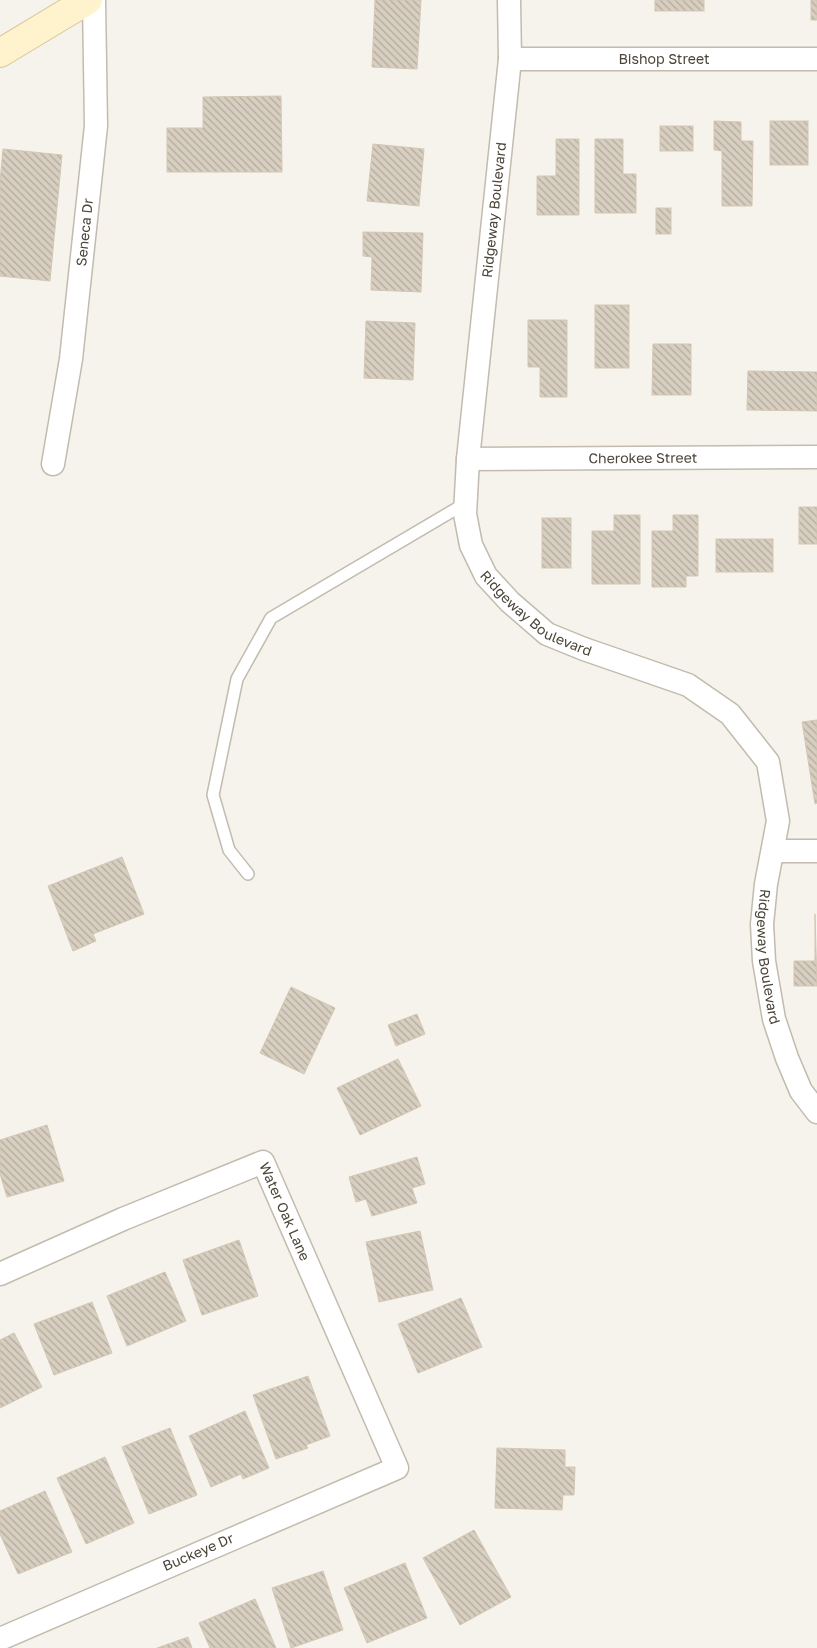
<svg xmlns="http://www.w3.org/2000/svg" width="817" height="1648" font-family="'Golos Text',sans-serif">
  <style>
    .building { fill: url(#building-back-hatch); stroke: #d3c7b4 }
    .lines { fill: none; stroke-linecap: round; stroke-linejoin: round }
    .lane-casing { stroke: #c2bbae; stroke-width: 14 }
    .street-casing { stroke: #c2bbae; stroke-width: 25 }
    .secondary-casing { stroke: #d6c79b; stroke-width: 30 }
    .lane { stroke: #fff; stroke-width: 11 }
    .street { stroke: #fff; stroke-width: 22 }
    .secondary { stroke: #fff3cd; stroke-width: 28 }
    .labels { text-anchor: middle; stroke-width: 4; stroke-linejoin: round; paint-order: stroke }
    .street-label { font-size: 14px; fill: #4b4439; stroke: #fff }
  </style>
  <defs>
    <pattern id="building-back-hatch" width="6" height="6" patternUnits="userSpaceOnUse" patternTransform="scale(1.25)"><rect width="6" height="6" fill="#d8cfc1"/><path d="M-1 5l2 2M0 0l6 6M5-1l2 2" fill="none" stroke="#b1aa9e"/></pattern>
  </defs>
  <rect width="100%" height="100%" fill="#f6f3ec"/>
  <g class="building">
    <polygon points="375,0 421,0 417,69 372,67"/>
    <rect x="655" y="0" width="49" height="11"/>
    <rect x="811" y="0" width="6" height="20"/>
    <polygon points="281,96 282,172 167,172 167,128 203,128 203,97"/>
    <polygon points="714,121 741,122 741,141 753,141 752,206 722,206 722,151 714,150"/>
    <rect x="770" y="121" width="38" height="44"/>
    <rect x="660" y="126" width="33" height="25"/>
    <polygon points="556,139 579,139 579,215 537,215 537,176 556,176"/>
    <polygon points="595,139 623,139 623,174 636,174 636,213 595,213"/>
    <polygon points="373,144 424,149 419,206 367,201"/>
    <polygon points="3,149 62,155 50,281 0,276 0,182"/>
    <rect x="656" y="208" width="15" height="26"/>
    <polygon points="363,232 423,233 421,292 371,290 372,257 363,256"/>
    <rect x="595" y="305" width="34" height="63"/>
    <polygon points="528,320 567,320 567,397 540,397 540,367 528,367"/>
    <polygon points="366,321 415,323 413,380 364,378"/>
    <polygon points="653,344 691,344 691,395 652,395"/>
    <polygon points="748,371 817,372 817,411 747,410"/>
    <rect x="799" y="507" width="18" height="37"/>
    <polygon points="614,515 640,515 640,584 592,584 592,531 614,531"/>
    <polygon points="673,515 698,515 698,576 686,576 686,587 652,587 652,531 673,531"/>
    <rect x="542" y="518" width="29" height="50"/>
    <rect x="716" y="539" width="57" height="33"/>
    <polygon points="817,720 817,803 815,804 802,722"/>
    <polygon points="122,857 144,914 93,934 96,941 73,951 48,886"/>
    <polygon points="815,914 817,986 794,986 794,961 815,961"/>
    <polygon points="291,987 335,1008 304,1074 260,1053"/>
    <polygon points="417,1014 425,1034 396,1046 388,1025"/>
    <polygon points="398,1059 421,1106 360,1135 337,1088"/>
    <polygon points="47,1125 64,1181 7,1197 0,1174 0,1140"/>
    <polygon points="417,1157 425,1184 412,1188 417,1203 372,1216 366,1199 356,1202 349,1177"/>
    <polygon points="420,1231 433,1290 379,1302 366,1242"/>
    <polygon points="239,1240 258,1296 202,1315 183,1260"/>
    <polygon points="165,1272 186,1321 127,1346 107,1296"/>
    <polygon points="461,1298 482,1347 418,1373 398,1324"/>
    <polygon points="92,1302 112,1353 54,1375 34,1324"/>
    <polygon points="14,1333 42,1387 0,1408 0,1340"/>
    <polygon points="308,1376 330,1436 306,1445 308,1448 276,1459 253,1395"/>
    <polygon points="245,1411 269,1468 243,1479 241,1474 211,1487 189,1436"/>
    <polygon points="170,1428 197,1495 149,1514 122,1447"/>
    <polygon points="497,1448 565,1450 565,1467 575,1467 574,1495 563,1495 562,1510 495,1508"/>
    <polygon points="105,1457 134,1523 86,1544 57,1478"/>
    <polygon points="45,1491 72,1552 18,1574 0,1534 0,1511"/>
    <polygon points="474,1530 511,1597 460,1625 423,1558"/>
    <polygon points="405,1563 427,1618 367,1643 344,1588"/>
    <polygon points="323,1571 343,1630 291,1648 272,1588"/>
    <polygon points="255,1599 276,1648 210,1648 199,1623"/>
    <polygon points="188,1637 192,1648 157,1648"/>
  </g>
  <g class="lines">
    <g class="lane-casing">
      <polyline id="lane" points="248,874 229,850 213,795 237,679 271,618 466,503"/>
    </g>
    <g class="street-casing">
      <g id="street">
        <path id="s1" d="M509 0 510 59 468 459 465 514 471 545 486 576 510 602 547 634 584 649 688 685 730 714 768 762 778 821 766 884 762 924 764 961 774 1019 787 1058 801 1091 817 1112"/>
        <path id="s2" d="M510 59H817"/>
        <path id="s3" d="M468 459 817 457"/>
        <path id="s4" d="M53 464 71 359 96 126 94 0"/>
        <polyline points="774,851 817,851"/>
        <path id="s5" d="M0 1274 123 1219 263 1162 397 1468 0 1639"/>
      </g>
    </g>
    <g class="secondary-casing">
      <polyline id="secondary" points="0,53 88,0"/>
    </g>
    <use href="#lane" class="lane"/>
    <use href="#street" class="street"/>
    <use href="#secondary" class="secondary"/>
  </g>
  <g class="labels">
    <g class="street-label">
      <text dy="5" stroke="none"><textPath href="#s2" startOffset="154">Bishop Street</textPath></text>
      <text transform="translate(494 210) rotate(-84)" y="5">Ridgeway Boulevard</text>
      <text dy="5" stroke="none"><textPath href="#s4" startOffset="234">Seneca Dr</textPath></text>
      <text dy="5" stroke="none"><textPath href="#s3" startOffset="175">Cherokee Street</textPath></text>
      <text dy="5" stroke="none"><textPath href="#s1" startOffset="646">Ridgeway Boulevard</textPath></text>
      <text dy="5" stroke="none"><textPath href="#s1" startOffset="1126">Ridgeway Boulevard</textPath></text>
      <text dy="5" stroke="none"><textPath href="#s5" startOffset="340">Water Oak Lane</textPath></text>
      <text transform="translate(198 1552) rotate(-23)" y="5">Buckeye Dr</text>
    </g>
  </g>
</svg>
